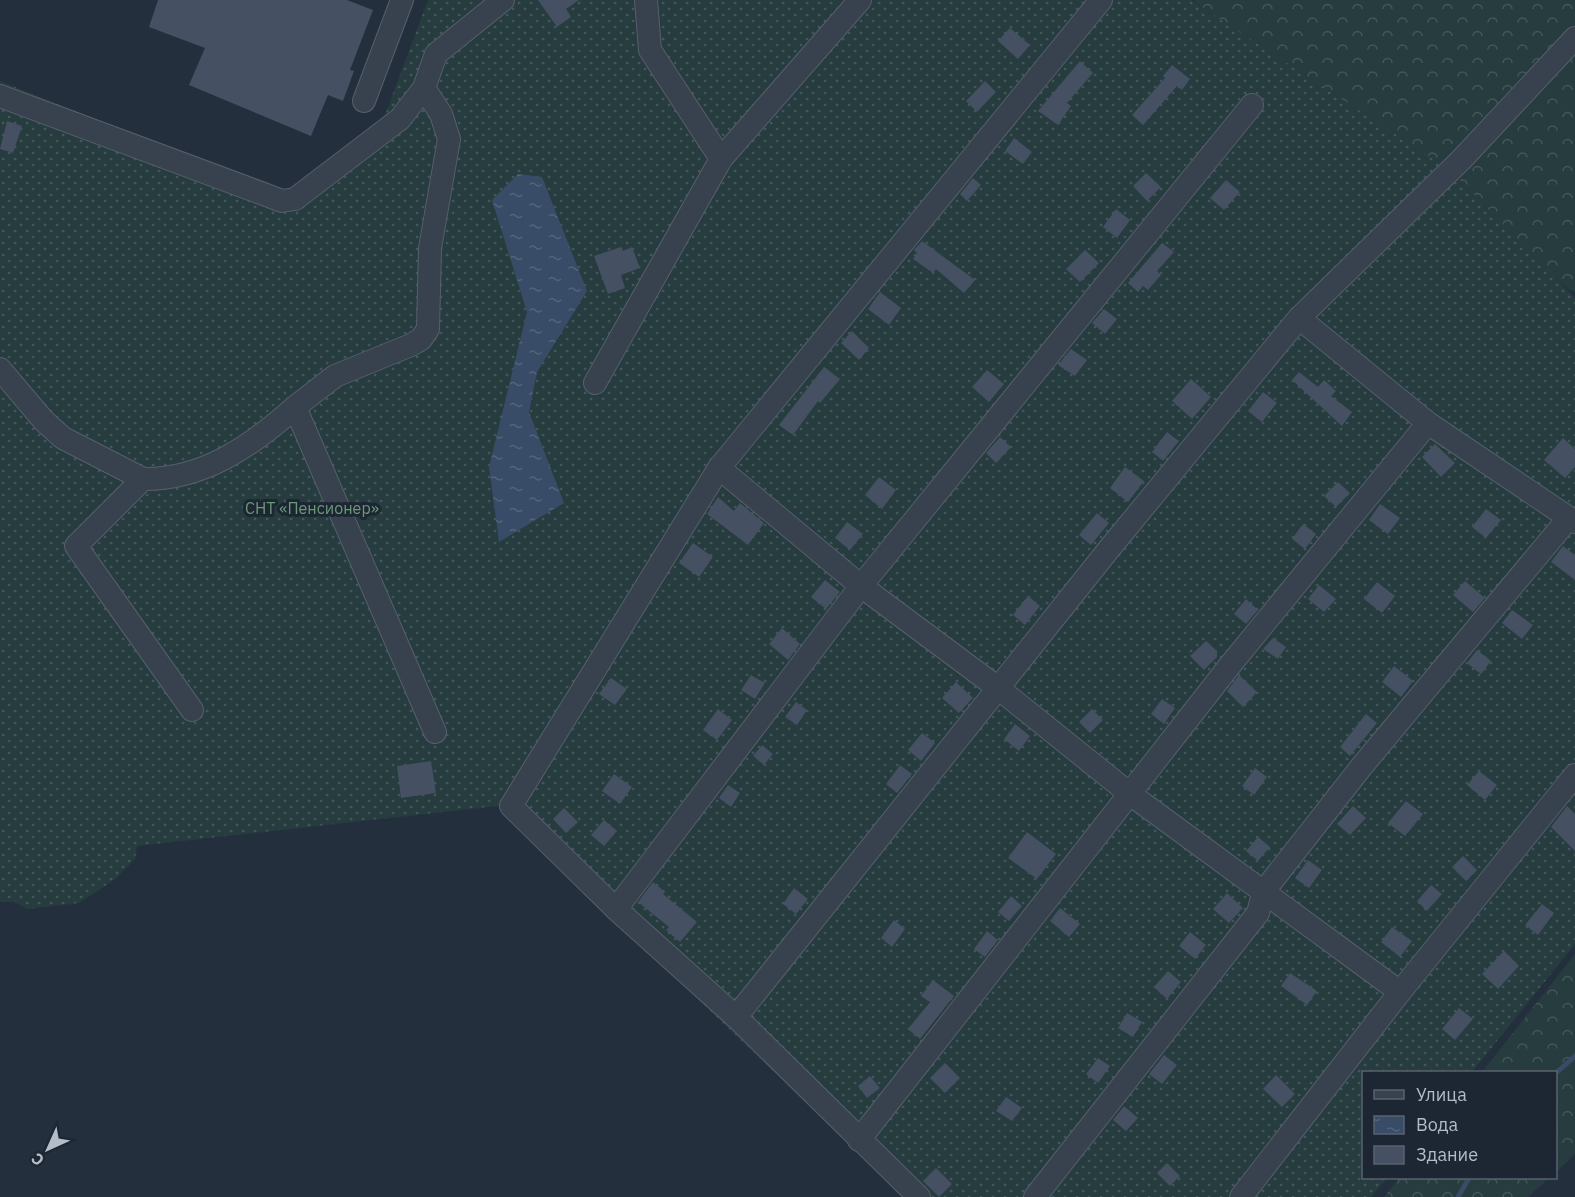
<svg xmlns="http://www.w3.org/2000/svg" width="1575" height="1197" font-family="'IBM Plex Sans',sans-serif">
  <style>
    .forest { fill: url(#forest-crowns) }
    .garden { fill: url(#garden-dots) }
    .water { fill: url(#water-ripples) }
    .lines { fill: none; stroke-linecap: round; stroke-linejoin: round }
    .stream { stroke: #394c67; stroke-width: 5 }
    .building { fill: #455162 }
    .minor-casing { stroke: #565f6c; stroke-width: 24 }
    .minor { stroke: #38414e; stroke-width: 22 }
    .labels { text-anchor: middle; stroke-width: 6; stroke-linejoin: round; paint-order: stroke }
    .park-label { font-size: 16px; fill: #6b9a76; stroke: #1d2633 }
  </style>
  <defs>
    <pattern id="forest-crowns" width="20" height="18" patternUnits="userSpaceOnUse" patternTransform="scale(1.5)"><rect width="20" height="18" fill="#263c3f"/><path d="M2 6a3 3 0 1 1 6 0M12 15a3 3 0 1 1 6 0" fill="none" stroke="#435659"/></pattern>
    <pattern id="garden-dots" width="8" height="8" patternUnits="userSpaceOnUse" patternTransform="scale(1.5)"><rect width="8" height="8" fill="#263c3f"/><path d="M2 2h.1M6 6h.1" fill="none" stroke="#435659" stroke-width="1.8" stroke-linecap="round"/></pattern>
    <pattern id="water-ripples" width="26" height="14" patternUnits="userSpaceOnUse" patternTransform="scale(1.5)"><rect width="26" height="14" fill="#394c67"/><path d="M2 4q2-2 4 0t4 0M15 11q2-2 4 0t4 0" fill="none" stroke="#53647b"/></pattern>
  </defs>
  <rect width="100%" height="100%" fill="#242f3e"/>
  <g class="forest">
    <polygon points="1193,0 1575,0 1575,292 1570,290"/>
    <polygon points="1575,954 1575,1154 1556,1172 1556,1072 1482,1072"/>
    <polygon points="1399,1178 1549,1178 1528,1197 1384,1197"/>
  </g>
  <polygon class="garden" points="428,0 1191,0 1451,171 1575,298 1575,944 1472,1072 1364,1072 1364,1178 1387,1178 1371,1197 904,1197 497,806 137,846 135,859 114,880 79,903 27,909 15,902 0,902 0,81 287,195 379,131"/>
  <polygon class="water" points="518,174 542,177 587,291 537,372 529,412 564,503 499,542 489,467 527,312 492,200"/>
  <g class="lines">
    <g class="stream">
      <polyline points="1556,1073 1575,1056"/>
      <polyline points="1458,1197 1469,1178"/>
    </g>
  </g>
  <g class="building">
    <polygon points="158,0 347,0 373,10 350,70 354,71 343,101 328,95 311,136 189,85 205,48 149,27"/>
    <polygon points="538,0 579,0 566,9 571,17 557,27"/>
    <polygon points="1010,28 1030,45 1018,59 998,41"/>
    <polygon points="1080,61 1093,73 1067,103 1071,106 1058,125 1038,111"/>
    <polygon points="1172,65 1190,79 1182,90 1177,86 1143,125 1132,115 1165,78 1163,76"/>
    <polygon points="985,81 996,92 977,112 966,101"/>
    <polygon points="7,121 22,126 13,153 0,149"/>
    <polygon points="1014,138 1032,152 1023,164 1005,151"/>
    <polygon points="1146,173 1161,187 1147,201 1133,186"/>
    <polygon points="973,178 981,185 967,201 960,194"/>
    <polygon points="1226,180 1240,192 1224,210 1210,198"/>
    <polygon points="1116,209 1130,220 1117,238 1103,227"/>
    <polygon points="922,241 975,280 964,293 936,269 933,273 913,259 917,253 914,250"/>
    <polygon points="1162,243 1174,252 1157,271 1161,275 1148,290 1143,286 1138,292 1128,283"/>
    <polygon points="621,247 623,251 632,247 640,268 621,275 625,288 608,294 594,256"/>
    <polygon points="1085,250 1099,263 1080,282 1066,269"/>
    <polygon points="880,292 901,308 889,325 868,309"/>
    <polygon points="1104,309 1117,319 1105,334 1092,323"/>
    <polygon points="852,331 869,348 859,360 841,343"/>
    <polygon points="1071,349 1087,360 1075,376 1058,365"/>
    <polygon points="824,367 840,379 820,403 818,401 793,435 779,425"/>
    <polygon points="987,370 1004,384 989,402 972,387"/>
    <polygon points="1299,372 1318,387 1324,380 1336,391 1331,396 1352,412 1342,426 1292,380"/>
    <polygon points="1191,379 1211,397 1192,419 1172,401"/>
    <polygon points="1263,392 1277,403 1262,422 1248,411"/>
    <polygon points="1167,432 1179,441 1163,461 1152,452"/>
    <polygon points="1000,437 1011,447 996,463 986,453"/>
    <polygon points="1563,438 1575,449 1575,467 1565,478 1544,460"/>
    <polygon points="1435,444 1455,463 1441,477 1422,457"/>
    <polygon points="1125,467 1144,481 1128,502 1110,488"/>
    <polygon points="879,477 896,490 882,509 865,495"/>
    <polygon points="1338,482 1350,493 1336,507 1324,496"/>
    <polygon points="718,497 734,511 740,503 764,523 748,545 707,514"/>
    <polygon points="1380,504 1400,518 1388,534 1369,520"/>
    <polygon points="1486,509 1501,520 1486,538 1472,527"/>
    <polygon points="1097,513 1109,523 1091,545 1079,535"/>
    <polygon points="847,522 863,534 850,550 835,538"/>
    <polygon points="1303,524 1316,534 1305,549 1292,539"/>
    <polygon points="693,543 713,557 699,577 679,563"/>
    <polygon points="1563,546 1575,555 1575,580 1551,562"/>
    <polygon points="825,580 840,592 826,609 811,597"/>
    <polygon points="1465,581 1485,598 1473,612 1453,595"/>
    <polygon points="1377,582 1395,596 1382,613 1364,599"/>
    <polygon points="1319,585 1336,599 1324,612 1308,599"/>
    <polygon points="1028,596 1040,606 1025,625 1013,615"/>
    <polygon points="1246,599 1258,610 1246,624 1234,614"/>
    <polygon points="1512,610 1533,625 1522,639 1502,623"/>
    <polygon points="782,628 800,644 788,660 769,644"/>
    <polygon points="1273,638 1286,647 1278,659 1263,649"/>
    <polygon points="1206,641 1217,651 1217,657 1204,670 1190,656"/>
    <polygon points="1477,650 1491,661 1481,674 1467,663"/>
    <polygon points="1394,666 1413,681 1401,697 1382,682"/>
    <polygon points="751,675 765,683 755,699 741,690"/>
    <polygon points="1239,675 1257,692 1243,707 1227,691"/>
    <polygon points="611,678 627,689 615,705 599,694"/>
    <polygon points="956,682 973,698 959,713 942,698"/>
    <polygon points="1162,699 1175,708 1164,724 1151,714"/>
    <polygon points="796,702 807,710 797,725 785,717"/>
    <polygon points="718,709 732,720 717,740 703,730"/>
    <polygon points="1092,709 1103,720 1090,733 1079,722"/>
    <polygon points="1366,714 1377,723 1350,756 1340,747"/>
    <polygon points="1015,724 1030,736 1019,751 1004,739"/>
    <polygon points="922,733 935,743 921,761 908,750"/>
    <polygon points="762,745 773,754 764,765 753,756"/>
    <polygon points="431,761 436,793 401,798 397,766"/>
    <polygon points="900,765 912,774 897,793 886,784"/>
    <polygon points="1255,768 1267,777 1254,795 1242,786"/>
    <polygon points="1479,771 1497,785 1485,800 1467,785"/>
    <polygon points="614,774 632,787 620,804 602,791"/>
    <polygon points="728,785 740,793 731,807 719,798"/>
    <polygon points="1406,801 1423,814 1405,836 1388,823"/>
    <polygon points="1353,806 1366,818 1350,835 1337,824"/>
    <polygon points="1567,806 1575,814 1575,851 1551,827"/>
    <polygon points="564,808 578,822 566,833 553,819"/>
    <polygon points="604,820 617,831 604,846 591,835"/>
    <polygon points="1027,832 1056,854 1037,879 1008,858"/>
    <polygon points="1258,837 1270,847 1258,861 1246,851"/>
    <polygon points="1463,856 1477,870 1466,881 1452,867"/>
    <polygon points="1308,860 1322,870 1309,888 1295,878"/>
    <polygon points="653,882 665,892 663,894 697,922 680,942 666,930 669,927 638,902"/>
    <polygon points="1431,885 1442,894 1427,911 1417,901"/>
    <polygon points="794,888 808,899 796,914 783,904"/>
    <polygon points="1227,893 1243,908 1229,923 1213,909"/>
    <polygon points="1011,896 1022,906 1009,921 998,912"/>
    <polygon points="1542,904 1554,913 1538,935 1525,925"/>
    <polygon points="1060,908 1080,924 1069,937 1050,921"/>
    <polygon points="894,920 905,929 892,947 881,938"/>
    <polygon points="1392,927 1412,941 1400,957 1381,942"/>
    <polygon points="987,931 998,940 985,957 974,949"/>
    <polygon points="1190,932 1206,945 1195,959 1179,946"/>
    <polygon points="1504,951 1519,966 1498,989 1482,974"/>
    <polygon points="1168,971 1181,982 1167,999 1154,987"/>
    <polygon points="1290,973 1317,991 1307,1005 1281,986"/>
    <polygon points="933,980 954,996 920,1039 908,1029 930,1002 921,996"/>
    <polygon points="1459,1008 1473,1019 1455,1040 1442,1029"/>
    <polygon points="1127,1013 1142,1022 1133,1037 1118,1028"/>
    <polygon points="1164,1055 1177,1065 1162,1084 1149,1074"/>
    <polygon points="1098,1058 1110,1066 1098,1083 1086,1074"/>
    <polygon points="945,1063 960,1078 945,1093 930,1078"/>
    <polygon points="1276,1075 1295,1094 1282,1107 1263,1089"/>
    <polygon points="870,1076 880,1088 867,1098 858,1086"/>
    <polygon points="1006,1097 1022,1108 1012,1121 996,1111"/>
    <polygon points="1124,1106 1138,1118 1126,1131 1113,1120"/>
    <polygon points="1167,1163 1180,1176 1170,1186 1157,1173"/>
    <polygon points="936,1168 952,1184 939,1197 923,1181"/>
  </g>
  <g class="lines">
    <g class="minor-casing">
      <g id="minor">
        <polyline points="646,0 650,50 721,159"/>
        <polyline points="424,88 441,114 449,139 430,248 428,329 421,339 411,345 335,376 295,407 435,732"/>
        <polyline points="0,96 269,196 282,201 295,199 400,119 424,88 436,54 503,0"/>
        <polyline points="364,101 402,0"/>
        <polyline points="1299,318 1462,159 1575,38"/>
        <polyline points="0,369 44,421 63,438 143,479 76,546 192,710"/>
        <polyline points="595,383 721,159 860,0"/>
        <polyline points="719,468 861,586 998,688 1130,794 1400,992"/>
        <path d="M143 479C203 480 253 445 295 407"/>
        <polyline points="616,909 861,586 1252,105"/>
        <polyline points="736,1017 1109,549 1299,318 1428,423 1575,522"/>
        <polyline points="859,1140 1231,664 1428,423"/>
        <polyline points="919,1197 736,1017 616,909 511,806 719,468 1101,0"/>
        <polyline points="1035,1197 1258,913 1264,891 1362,766 1568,519"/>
        <polyline points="1241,1197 1400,992 1575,775"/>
      </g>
    </g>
    <use href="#minor" class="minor"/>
  </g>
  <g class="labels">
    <g class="park-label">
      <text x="312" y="514">СНТ «Пенсионер»</text>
    </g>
  </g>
  <rect x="1362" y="1071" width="195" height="108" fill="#1d2633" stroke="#59626f" stroke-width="1.5"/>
  <rect x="1374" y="1090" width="30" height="9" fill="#38414e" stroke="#59626f" stroke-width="1.5"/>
  <text x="1416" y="1101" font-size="18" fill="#b4bcc9">Улица</text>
  <rect x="1374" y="1116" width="30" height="18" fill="url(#water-ripples)" stroke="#59626f" stroke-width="1.5"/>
  <text x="1416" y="1131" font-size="18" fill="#b4bcc9">Вода</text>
  <rect x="1374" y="1146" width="30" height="18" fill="#455162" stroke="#59626f" stroke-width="1.5"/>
  <text x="1416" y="1161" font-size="18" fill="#b4bcc9">Здание</text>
  <g transform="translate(48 1149) rotate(225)" stroke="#1d2633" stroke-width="4.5" paint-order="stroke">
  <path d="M0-4.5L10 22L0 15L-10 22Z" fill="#b4bcc9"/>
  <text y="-9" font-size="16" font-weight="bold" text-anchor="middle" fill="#b4bcc9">С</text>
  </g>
</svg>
